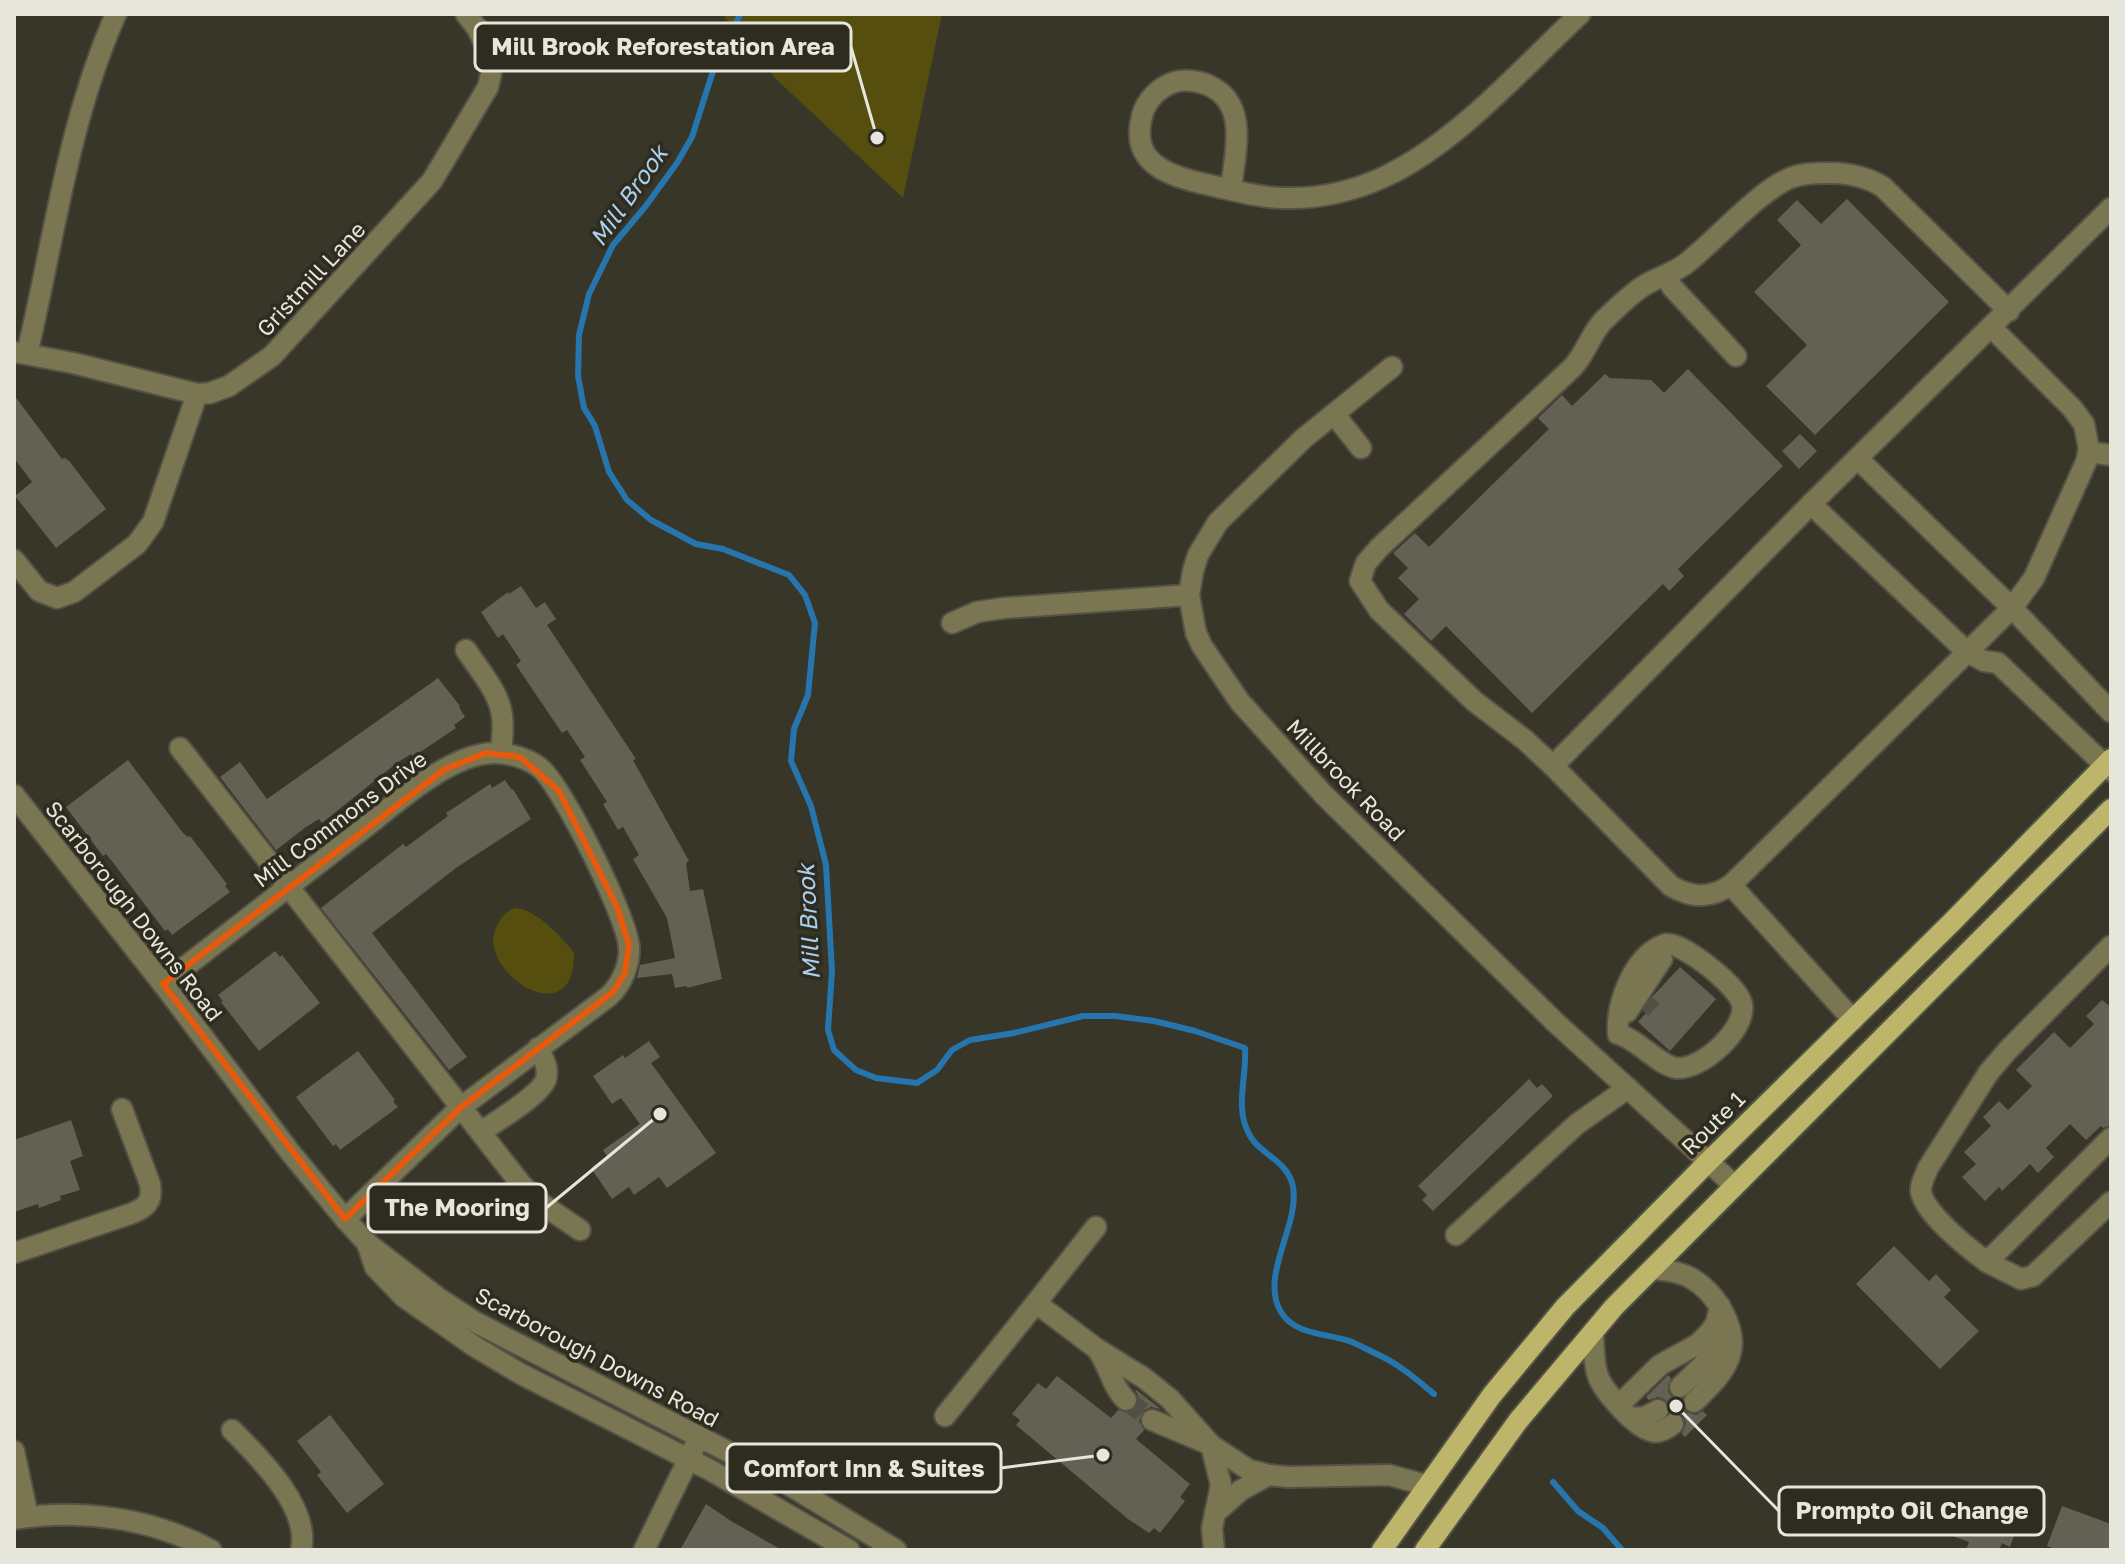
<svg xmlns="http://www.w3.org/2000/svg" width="2125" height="1564" font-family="'Golos Text',sans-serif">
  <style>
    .green { fill: #554e0e }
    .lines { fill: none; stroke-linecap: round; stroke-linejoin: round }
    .stream { stroke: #2775ad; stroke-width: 6 }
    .building { fill: #636153 }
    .minor-tunnel { stroke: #525044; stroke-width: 20; stroke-dasharray: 20 10; stroke-linecap: butt }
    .minor-casing { stroke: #545246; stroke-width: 24 }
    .major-casing { stroke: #545246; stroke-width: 24 }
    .minor { stroke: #7a7652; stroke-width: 20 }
    .major { stroke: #bdb569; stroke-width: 20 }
    .marked { fill: none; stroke: #e8590c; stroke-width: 6; stroke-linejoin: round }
    .labels { text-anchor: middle; stroke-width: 7; stroke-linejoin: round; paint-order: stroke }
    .street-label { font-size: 22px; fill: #e6e6dd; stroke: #2e2c1f }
    .water-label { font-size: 24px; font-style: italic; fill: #abcfee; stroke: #2e2c1f }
    .leader { fill: none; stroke: #e6e6dd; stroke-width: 3 }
    .callout-dot { fill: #e6e6dd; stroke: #2e2c1f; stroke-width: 3 }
    .callout { fill: #2e2c1f; stroke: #e6e6dd; stroke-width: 3 }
    .callout-label { font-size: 24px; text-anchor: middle; font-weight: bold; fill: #e6e6dd }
  </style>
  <rect width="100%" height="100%" fill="#383629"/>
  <g class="green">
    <polygon points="722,14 942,14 903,198 776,79"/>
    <path d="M515 908C536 909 562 937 574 953 575 1036 479 973 495 930 500 919 504 912 515 908Z"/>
  </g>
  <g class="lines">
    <g class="stream">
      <path d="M741 14 721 46 692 137 677 163 645 207 613 245 589 294 579 335 578 376 584 408 595 426 609 472 627 500 651 520 696 544 723 549 789 575 805 595 815 623 808 695 794 729 791 761 811 806 826 865 832 971 828 1030 834 1050 856 1070 876 1078 917 1083 937 1070 952 1050 970 1040 1014 1033 1083 1016H1115L1154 1021 1195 1031 1245 1048C1247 1076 1235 1106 1248 1132 1258 1155 1288 1159 1293 1187 1300 1225 1259 1276 1281 1312 1295 1336 1329 1333 1352 1342 1361 1346 1370 1351 1379 1355 1400 1365 1416 1379 1434 1394"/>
      <polyline points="1553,1482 1578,1511 1603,1528 1622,1550"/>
    </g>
  </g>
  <g class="building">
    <polygon points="1847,199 1949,302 1815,435 1766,386 1807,345 1754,292 1801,245 1777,220 1797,200 1821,224"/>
    <polygon points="1688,369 1783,466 1678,569 1684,576 1669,591 1663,584 1532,713 1446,626 1431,641 1404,614 1419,599 1398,578 1408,568 1393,553 1415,533 1429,547 1549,429 1538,418 1562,395 1572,406 1605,374 1610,378 1651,380 1664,393"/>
    <polygon points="14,395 62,459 65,458 70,462 106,509 56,548 15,496 32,482 14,458"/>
    <polygon points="1800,434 1817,451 1799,469 1782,451"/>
    <polygon points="521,586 536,608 545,602 556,619 547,625 636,759 633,760 689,861 686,863 690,891 703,889 722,979 687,988 687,986 675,988 672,974 637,978 640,965 675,958 667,918 633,859 639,855 623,827 618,830 603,804 607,802 580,760 585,757 567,730 562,733 516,665 521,661 503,634 498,638 481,612 508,592 509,594"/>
    <polygon points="438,678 460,706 459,707 465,717 454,725 456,728 413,757 411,754 398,762 322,823 319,819 306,827 276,850 220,777 240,762 267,799"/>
    <polygon points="128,760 183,833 188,837 190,836 227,884 225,886 230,892 172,935 168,929 165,931 111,860 106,854 103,856 66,807"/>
    <polygon points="505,780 512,790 513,789 531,819 456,868 372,933 467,1057 449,1070 321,908 403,844 406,847 448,816 446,813 490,784 492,788"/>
    <polygon points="275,951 280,957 282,955 320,1003 259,1051 221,1002 223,1001 218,995"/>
    <polygon points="1680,967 1716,999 1670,1051 1638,1022 1646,1013 1643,1011 1652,997"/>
    <polygon points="2102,1000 2111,1007 2111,1125 2103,1128 2101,1126 2086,1140 2070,1124 2046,1148 2054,1157 2038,1173 2030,1164 2002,1191 1999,1187 1985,1201 1962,1177 1976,1164 1964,1152 1991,1126 1983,1117 1999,1101 2008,1110 2032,1086 2016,1070 2054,1032 2070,1048 2094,1024 2086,1016"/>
    <polygon points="649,1041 660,1057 651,1063 716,1153 667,1188 659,1177 634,1195 629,1187 612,1199 591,1168 607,1156 603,1150 640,1124 621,1098 612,1104 593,1076 623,1055 625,1058"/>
    <polygon points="358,1051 395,1100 393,1101 398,1107 340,1150 336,1144 333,1146 296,1097"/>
    <polygon points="1529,1079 1537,1088 1542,1084 1553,1096 1433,1211 1422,1200 1427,1195 1418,1186"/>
    <polygon points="71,1120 83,1156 70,1161 80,1190 60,1196 61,1200 39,1208 38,1204 14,1212 14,1140"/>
    <polygon points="1894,1246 1929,1281 1936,1274 1951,1290 1944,1297 1979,1331 1940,1369 1856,1284"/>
    <polygon points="1668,1375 1671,1378 1668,1391 1671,1396 1681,1400 1685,1412 1696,1415 1703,1411 1707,1415 1685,1437 1682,1434 1686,1423 1683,1415 1671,1411 1670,1405 1664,1399 1658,1397 1649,1400 1646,1397"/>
    <polygon points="1057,1376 1111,1418 1118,1410 1128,1413 1135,1409 1139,1398 1135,1389 1161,1409 1151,1407 1144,1410 1139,1421 1144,1430 1136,1439 1190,1484 1180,1497 1185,1501 1160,1533 1154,1528 1149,1533 1128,1519 1016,1425 1020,1420 1012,1414 1038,1383 1046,1389"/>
    <polygon points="330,1415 384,1484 347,1513 317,1475 321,1472 297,1441"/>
    <polygon points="706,1504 731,1521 782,1550 680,1550"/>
    <polygon points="2062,1506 2111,1524 2111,1550 2058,1550 2047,1546"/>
    <polygon points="1972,1507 2018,1524 2010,1547 2002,1543 1999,1550 1966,1550 1969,1542 1950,1535 1956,1518 1967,1522"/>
  </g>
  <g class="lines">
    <g class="minor-tunnel">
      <polyline points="1641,1009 1652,997"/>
      <polyline points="1126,1400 1152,1420"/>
      <polyline points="1666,1417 1688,1395"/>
    </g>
    <g class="minor-casing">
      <g id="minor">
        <path d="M1231 190C1234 155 1250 105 1210 86 1200 81 1186 79 1175 82 1159 87 1146 100 1142 116 1128 170 1180 178 1218 187 1240 192 1262 198 1284 198 1318 199 1354 191 1384 177 1457 143 1521 69 1580 14"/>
        <polyline points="1666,276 1672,287 1736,356"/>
        <path d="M1992 328 2072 408 2084 424 2089 449 2086 462 2034 578 2012 608 1731 885C1710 899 1692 898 1671 886L1553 766 1525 740 1474 701 1379 610 1360 581 1366 563 1379 548 1573 367C1586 353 1590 335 1603 321 1616 309 1630 294 1645 285 1660 276 1675 273 1688 262 1717 239 1757 193 1788 179 1801 173 1816 173 1830 173 1849 173 1867 177 1883 187L2009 311"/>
        <polyline points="14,352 73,363 197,394 210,393 229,386 272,356 432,181 488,87 491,74 488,51 477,28 466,14"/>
        <path d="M27 354C54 240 68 122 116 14"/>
        <polyline points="1392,367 1304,438 1218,522 1198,555 1193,571 1189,595 1196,633 1202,646 1240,702 1324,795 1555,1022 1734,1185"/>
        <polyline points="1334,414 1361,448"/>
        <polyline points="2088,452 2111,455"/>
        <polyline points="1858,459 2012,608 2111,712"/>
        <polyline points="1811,504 1967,652 1984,661 1998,663 2111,771"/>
        <polyline points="14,560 39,591 57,598 74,592 137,544 153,522 197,394"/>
        <polyline points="952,623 977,612 1004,608 1189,595"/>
        <path d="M466 650C493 690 510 703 500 753"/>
        <polyline points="180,748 521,1184 539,1202 580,1230"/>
        <polyline points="1553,766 1811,504 2111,208"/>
        <polyline points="14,795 163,984 290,1152 345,1219 367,1243 437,1297 475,1322 766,1471 896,1550"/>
        <polyline points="1731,885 1853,1020"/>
        <path d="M1666 944C1684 943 1738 986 1742 1004 1747 1029 1702 1070 1677 1068 1659 1066 1639 1040 1618 1034 1616 1003 1634 954 1666 944Z"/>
        <path d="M2111 946 2007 1051 1989 1072 1928 1168C1925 1176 1920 1184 1921 1192 1925 1214 1969 1249 1987 1262L2111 1138"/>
        <path d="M163 984C227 934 291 884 355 835 391 808 439 762 483 754 502 751 525 756 540 768 563 787 627 917 629 947 630 964 622 984 609 996L460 1108 345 1219"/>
        <polyline points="1627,1012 1662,959"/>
        <path d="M481 1132C496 1121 540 1096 546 1079 549 1067 543 1058 538 1048"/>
        <polyline points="1096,1227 1036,1303 1097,1349 1144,1378 1170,1399 1211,1445 1221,1485 1212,1528 1214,1550"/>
        <polyline points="1456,1235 1577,1124 1628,1088"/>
        <polyline points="367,1243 375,1267 404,1297 474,1346 521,1374 712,1471 849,1550"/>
        <path d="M14 1253 130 1214C146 1208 153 1202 150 1184L122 1109"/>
        <polyline points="1987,1262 2021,1279 2033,1276 2111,1202"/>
        <path d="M1654 1269C1666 1270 1680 1272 1691 1278 1715 1292 1740 1329 1729 1358 1723 1375 1707 1389 1694 1402"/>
        <path d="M1593 1332C1594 1347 1593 1362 1598 1376 1603 1391 1638 1432 1656 1432 1662 1432 1668 1428 1673 1424"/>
        <path d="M1099 1352C1109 1367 1113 1388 1126 1400"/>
        <polyline points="1680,1387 1703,1365 1729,1328"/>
        <polyline points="1619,1405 1660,1365 1698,1344 1710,1332 1716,1323 1720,1306"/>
        <polyline points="945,1416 1036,1303"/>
        <polyline points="1631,1418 1645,1417 1658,1410"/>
        <polyline points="1152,1420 1211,1445 1249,1470 1269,1475 1288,1477 1389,1475 1426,1485"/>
        <path d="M232 1430C259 1457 311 1508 301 1550"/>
        <polyline points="14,1451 28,1517"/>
        <polyline points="1215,1513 1241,1490 1269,1475"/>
        <path d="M14 1519C81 1508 151 1518 211 1550"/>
        <polyline points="644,1550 694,1448"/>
      </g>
    </g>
    <g class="major-casing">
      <g id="major">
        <polyline points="1382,1550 1492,1395 1565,1307 1709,1161 1952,922 2111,759"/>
        <polyline points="1425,1550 1518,1421 1614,1307 2111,809"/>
      </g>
    </g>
    <use href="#minor" class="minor"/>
    <use href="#major" class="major"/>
  </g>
  <path class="marked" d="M486 753 520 757 559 791 617 907 629 945 625 973 613 992 460 1108 345 1219 163 984 445 769Z"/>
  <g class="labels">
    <g class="street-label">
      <text transform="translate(311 279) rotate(-47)" y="8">Gristmill Lane</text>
      <text transform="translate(1346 780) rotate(46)" y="8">Millbrook Road</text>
      <text transform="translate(340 819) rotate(-37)" y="8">Mill Commons Drive</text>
      <text transform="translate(134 911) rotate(52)" y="8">Scarborough Downs Road</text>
      <text transform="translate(1713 1123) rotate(-45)" y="8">Route 1</text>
      <text transform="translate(597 1357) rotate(28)" y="8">Scarborough Downs Road</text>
    </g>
    <g class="water-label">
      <text transform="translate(629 196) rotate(-55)" y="8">Mill Brook</text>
      <text transform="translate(809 922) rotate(-93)" y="8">Mill Brook</text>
    </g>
  </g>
  <path class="leader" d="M877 138L851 47M660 1114L546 1208M1103 1455L1001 1468M1676 1406L1779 1511"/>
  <g class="callout-dot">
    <circle cx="877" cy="138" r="8"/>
    <circle cx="660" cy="1114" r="8"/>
    <circle cx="1103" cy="1455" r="8"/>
    <circle cx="1676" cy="1406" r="8"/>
  </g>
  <g class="callout">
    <rect x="475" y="23" width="376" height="48" rx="8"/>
    <rect x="368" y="1184" width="178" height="48" rx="8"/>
    <rect x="727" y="1444" width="274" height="48" rx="8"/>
    <rect x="1779" y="1487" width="265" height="48" rx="8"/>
  </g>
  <g class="callout-label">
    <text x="663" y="55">Mill Brook Reforestation Area</text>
    <text x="457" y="1216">The Mooring</text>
    <text x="864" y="1477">Comfort Inn &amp; Suites</text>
    <text x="1912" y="1519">Prompto Oil Change</text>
  </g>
  <rect width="2125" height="1564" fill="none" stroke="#e6e6dd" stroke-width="32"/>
</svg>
